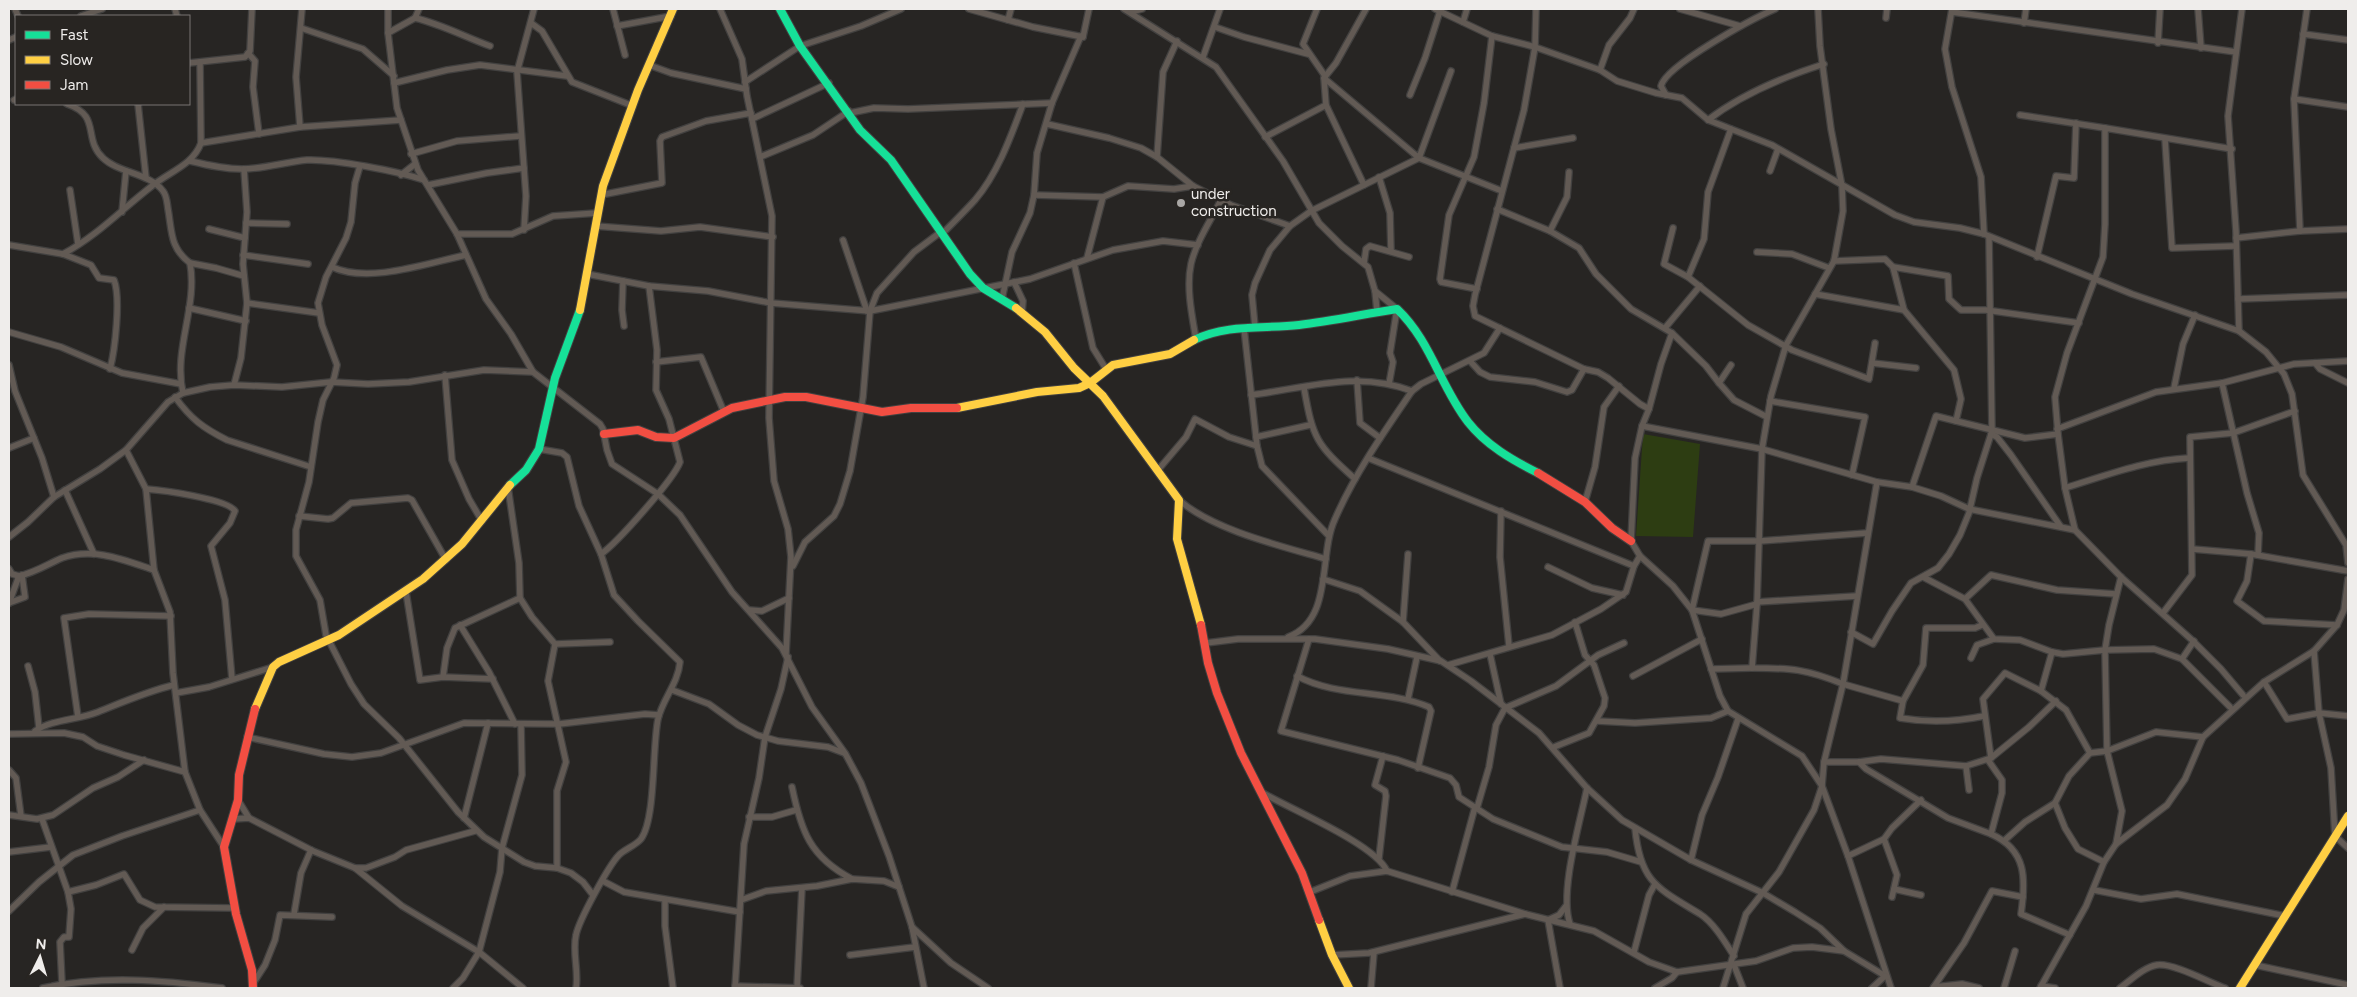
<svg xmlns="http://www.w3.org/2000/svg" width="2357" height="997" font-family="Figtree,sans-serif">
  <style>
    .green { fill: #2d3d12 }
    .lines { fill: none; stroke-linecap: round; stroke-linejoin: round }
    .street-casing { stroke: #424140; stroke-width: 8 }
    .fast-casing { stroke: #424140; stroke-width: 10 }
    .slow-casing { stroke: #424140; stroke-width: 10 }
    .jam-casing { stroke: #424140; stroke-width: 10 }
    .street { stroke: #625a54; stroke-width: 5.5 }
    .fast { stroke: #16e098; stroke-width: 8 }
    .slow { stroke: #ffcf43; stroke-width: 8 }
    .jam { stroke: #f24e42; stroke-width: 8 }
    .poi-dot { fill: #a9a7a5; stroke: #282522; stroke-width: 2 }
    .labels { text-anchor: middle; stroke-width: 5; stroke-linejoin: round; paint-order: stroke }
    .poi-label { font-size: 15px; fill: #efedeb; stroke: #282522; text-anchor: start }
  </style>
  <rect width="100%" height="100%" fill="#272523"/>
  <polygon class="green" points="1643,434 1700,444 1693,537 1636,536"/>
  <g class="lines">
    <g class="street-casing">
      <g id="street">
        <polyline points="15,9 18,16"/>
        <polyline points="175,9 177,16"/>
        <polyline points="388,9 388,33 397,108 418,170 457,234 486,299 511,334 533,372 600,424 603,429 607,450 612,464 658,494 680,515 732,592 782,648 812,707 845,753 861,783 889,856 912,927 924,988"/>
        <polyline points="613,9 625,55"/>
        <polyline points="720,9 742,59 747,96 772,216 769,418 774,481 788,529 791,557 786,654"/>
        <polyline points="969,9 1033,27 1083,37"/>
        <polyline points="1124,9 1216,67 1283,161 1319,223 1342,246 1368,267 1375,291 1377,311"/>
        <polyline points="1317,9 1303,44 1325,76"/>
        <polyline points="1435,9 1492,36 1535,47 1600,70 1617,81 1656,93 1682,98 1708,120 1772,145 1895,215 1914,222 1960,228 1984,234 2132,294 2239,331 2266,352 2284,374 2292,394 2303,475 2346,545 2348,563"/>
        <polyline points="1536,9 1535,47 1524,110 1475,295 1473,306 1475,316 1584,369 1598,372 1608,378 1640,404 1649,409"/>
        <polyline points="1680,9 1740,26"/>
        <polyline points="1952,9 1945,49 1952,87 1981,177 1984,234"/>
        <polyline points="2198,9 2201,48"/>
        <polyline points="1131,12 1142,9"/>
        <polyline points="1952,12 2236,52"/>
        <polyline points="81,16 102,9"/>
        <path d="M415 18C441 24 465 37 490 46"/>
        <polyline points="1886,18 1887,9"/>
        <polyline points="1008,20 1011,9"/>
        <polyline points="1463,22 1467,9"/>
        <polyline points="531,23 542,31 572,82 633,106"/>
        <polyline points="2024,23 2026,9"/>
        <polyline points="617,26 671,16"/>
        <polyline points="1215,27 1244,37 1308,54"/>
        <polyline points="301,28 363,49 394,76"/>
        <polyline points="388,33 415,18 419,9"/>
        <polyline points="2303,34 2348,40"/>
        <polyline points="9,40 16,37"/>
        <polyline points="2158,43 2160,9"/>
        <polyline points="248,53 255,61 253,87 259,134"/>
        <polyline points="1203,57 1220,9"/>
        <polyline points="189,63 245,57 250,51 252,9"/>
        <polyline points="649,65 671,73 746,89"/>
        <polyline points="1600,70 1609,45 1630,18 1634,9"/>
        <polyline points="1324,78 1419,158 1451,71"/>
        <polyline points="745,82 800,46 861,26 901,9"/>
        <polyline points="394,83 447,70 480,65 567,76"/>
        <polyline points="1410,95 1425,58 1440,11"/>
        <path d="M1666 95 1661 86C1666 65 1754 18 1775 9"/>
        <polyline points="2294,99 2348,107"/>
        <polyline points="14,100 16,99"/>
        <path d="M67 104C102 116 82 138 103 158 118 173 150 173 163 191 167 196 167 203 168 209 172 232 170 248 190 263 198 307 173 349 183 393"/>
        <polyline points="138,104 146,178"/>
        <polyline points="850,113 874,108 908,109 1052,103"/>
        <polyline points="2020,115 2105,128"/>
        <polyline points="752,119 829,83"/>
        <path d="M1708 120C1742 94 1783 77 1824 64"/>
        <polyline points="1047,124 1109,138 1141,148 1157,157 1193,186 1231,205 1290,226"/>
        <polyline points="300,127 296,77 302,9"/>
        <polyline points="1265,137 1326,105"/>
        <polyline points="2165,139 2172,248 2236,246"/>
        <polyline points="201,143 300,127 401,120"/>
        <polyline points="1514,148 1573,138"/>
        <polyline points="411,154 457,141 520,136"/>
        <polyline points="760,157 813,135 849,111"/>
        <polyline points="1157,157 1163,72 1177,41"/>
        <path d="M190 161C207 165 224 169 242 169 264 169 285 162 307 160 334 159 397 171 424 180"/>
        <polyline points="360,166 355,183 351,222 346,238 326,277 318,303 322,325 337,365 334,378 323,400 318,422 309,482 296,530 296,556 320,600 326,635 351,684 364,704 399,738 458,812 484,837 524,862 535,866 557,868 571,873 583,882 593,895"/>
        <polyline points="1770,171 1778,149"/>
        <polyline points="401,175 415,164"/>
        <polyline points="1379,177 1390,213 1391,251"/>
        <polyline points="428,185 487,173 524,168"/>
        <polyline points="1364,185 1326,105 1324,78 1336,63 1366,9"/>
        <polyline points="70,190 78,244"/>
        <polyline points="601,195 662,183 660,141 662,137 706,121 751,113"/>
        <polyline points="1034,195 1103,197 1128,186 1174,189 1193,186"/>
        <polyline points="1497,209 1550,231 1579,248 1596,274 1631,309 1672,333 1661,364 1649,409 1642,426 1635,458 1631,541 1640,556 1673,586 1692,610 1720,696 1728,711 1802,756 1822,786 1848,856 1891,988"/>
        <polyline points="122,212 126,171"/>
        <polyline points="246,223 287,224"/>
        <polyline points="595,226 661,231 700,227 773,237"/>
        <polyline points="1673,228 1664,264 1688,277 1748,325 1792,350 1869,379 1875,343"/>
        <polyline points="209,229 245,238"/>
        <polyline points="524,230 526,196 517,72 534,9"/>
        <polyline points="1550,231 1567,197 1569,172"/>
        <polyline points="2300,231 2294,99 2307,9"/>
        <path d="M943 233C954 222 965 211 975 200 998 173 1011 136 1023 104"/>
        <polyline points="457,234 512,234 553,216 597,213"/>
        <polyline points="2236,238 2300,231 2348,229"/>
        <polyline points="843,240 867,311"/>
        <path d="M9 245 63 254 91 265 99 278 114 280C121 298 115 350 110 369"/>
        <polyline points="1757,252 1792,254 1829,268"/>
        <path d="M63 254C97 236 122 209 152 186 169 172 193 165 201 143L200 62"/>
        <polyline points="243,255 308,264"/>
        <polyline points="2037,257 2056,176 2074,178 2076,123"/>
        <polyline points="1087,258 1103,197"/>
        <polyline points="1834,261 1885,259 1893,267 1904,310"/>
        <polyline points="190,263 216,268 244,276"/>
        <polyline points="1074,263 1093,348 1106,369"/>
        <polyline points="1364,263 1366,249 1370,246 1409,257"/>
        <path d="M332 267C369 284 428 263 466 255"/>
        <polyline points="1893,267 1948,276 1949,299 1961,310 1986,310 2079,323"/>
        <polyline points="587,274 649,286 708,291 771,303 870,311 1030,279 1113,250 1163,241 1198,245"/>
        <polyline points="1688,277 1704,239 1708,192 1731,129"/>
        <polyline points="623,281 622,310 624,326"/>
        <polyline points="1014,282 1023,301 1022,313"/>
        <polyline points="1477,289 1441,282 1440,279 1449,215 1474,157 1484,103 1492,36"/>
        <polyline points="1375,291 1397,309 1390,353 1393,362 1389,384"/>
        <polyline points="1815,294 1904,310 1954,370 1961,399 1956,421 2025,438 2058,434"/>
        <polyline points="1002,299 1012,252 1030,213 1034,195 1037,153 1052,103 1081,36 1083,37 1089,9"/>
        <polyline points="2238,299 2348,295"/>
        <polyline points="247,303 319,313"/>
        <polyline points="189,308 246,321"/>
        <polyline points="1255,327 1252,295 1255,283 1270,250 1290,226 1311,211 1419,158 1502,191"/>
        <polyline points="1244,328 1257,446 1262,466 1328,535"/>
        <polyline points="1665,328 1700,286"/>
        <polyline points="2239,331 2236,231 2228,116 2242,9"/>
        <polyline points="9,332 61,347 122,373 181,384"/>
        <polyline points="1672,333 1706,366 1719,383 1731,365"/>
        <path d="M1196 339C1192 316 1186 287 1191 264 1196 242 1211 220 1221 200"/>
        <polyline points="1470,361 1480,372 1490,377 1535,382 1567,392 1572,390 1584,369"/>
        <polyline points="656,362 701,357 724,412"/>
        <polyline points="1872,363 1916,368"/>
        <polyline points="2315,363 2320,369 2348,383"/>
        <polyline points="9,365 15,391 42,458 54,497"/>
        <polyline points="445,375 452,460 469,499 482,521"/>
        <polyline points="1357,380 1360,423 1380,438"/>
        <polyline points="1719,383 1734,400 1767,417"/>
        <polyline points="2222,383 2247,493 2259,533 2258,555"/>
        <polyline points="234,385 241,358 247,303 243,264 247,212 244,169"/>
        <path d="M1304 388C1313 439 1316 444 1355 479"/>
        <polyline points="2174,388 2183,344 2195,315"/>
        <path d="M1251 395C1306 388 1358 370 1412 391"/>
        <path d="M175 397C191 419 203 428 227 440L311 467"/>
        <polyline points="1770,401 1865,417 1852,475"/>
        <polyline points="1642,426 1762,449 1877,482 1912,487 1941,496 1969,509 2075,530 2121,577 2192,640 2221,669 2243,695"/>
        <polyline points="2057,429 2156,392 2222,383 2294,364 2348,361"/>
        <polyline points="1991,434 1997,437 2011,455 2061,527"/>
        <polyline points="1256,437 1310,425"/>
        <polyline points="9,448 34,438"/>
        <path d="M539 449 562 453 567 457 579 506 601 554 614 595 638 621 680 662C678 684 663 698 658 719 652 748 656 818 641 839 635 846 625 849 619 855 609 865 579 920 576 935 572 952 579 971 576 988"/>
        <polyline points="126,450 146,489 154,570 170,612 173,673 185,772 200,810 224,847"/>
        <polyline points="1368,458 1634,566"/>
        <polyline points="1158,470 1186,437 1195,419 1229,437 1257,446"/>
        <polyline points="1877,482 1843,684 1903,701"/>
        <polyline points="508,487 519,563 520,598 532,617 555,644 548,681 566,762 557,791 557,868"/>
        <polyline points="1912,487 1936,416 1956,421"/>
        <path d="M2065 488C2107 475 2146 460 2189 458"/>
        <path d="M146 489C161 490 228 499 235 511L230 523 211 546 225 600 232 679"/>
        <polyline points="65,490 94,554"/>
        <path d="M1179 500C1213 530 1281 546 1326 559"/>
        <polyline points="1585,502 1595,467 1604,407 1619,386"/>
        <polyline points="1501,511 1500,557 1509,646"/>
        <polyline points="299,516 328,519 333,518 351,503 408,498 412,500 446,560"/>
        <polyline points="2075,530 2065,488 2058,434 2055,397 2067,353 2103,257 2105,224 2105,128 2232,149"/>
        <polyline points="9,537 28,522 54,497 100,469 126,450 168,402 183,393 210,387 234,385 282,387 331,382 368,384 409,382 484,370 533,372"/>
        <polyline points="2192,549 2251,554 2348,571"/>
        <path d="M601 554C616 544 674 479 680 462L669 419 656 390 657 350 649 286"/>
        <polyline points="2251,554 2247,581 2237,601 2264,621 2337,625"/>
        <polyline points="793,566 805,542 834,516 840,504 850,471 863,397 870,311 877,293 914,252 942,231"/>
        <polyline points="1548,567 1592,588 1623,595"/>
        <path d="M9 569 12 574 19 576C34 573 48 564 62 558 94 547 124 560 154 570"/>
        <polyline points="1923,577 1965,599 1994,639 2020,640 2052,652 2063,654 2105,650 2154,649 2182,659 2230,707"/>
        <polyline points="1323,579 1360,591 1403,622 1440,661"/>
        <polyline points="406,592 420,680 443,677 493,679"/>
        <polyline points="1965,599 1991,575 2057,590 2116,594"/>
        <polyline points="1757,602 1857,596"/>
        <polyline points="9,603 25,597 22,575"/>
        <polyline points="9,603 19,576"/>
        <polyline points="1757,604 1721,614 1692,610 1708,541 1760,541 1867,533"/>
        <polyline points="749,610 762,611 789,598"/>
        <polyline points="2163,613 2192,575 2190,437 2233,433 2295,411"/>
        <polyline points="1403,622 1408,554"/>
        <polyline points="460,625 489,672 515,724"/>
        <path d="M1982 625 1975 628H1926L1923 665 1903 701 1900 718C1929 723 1955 722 1984 716"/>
        <polyline points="1851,632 1873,644 1892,611 1911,583 1938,568 1949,554 1960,535 1969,513 1977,478 1992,431 1989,237"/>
        <path d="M1288 637C1334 620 1318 555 1335 519 1355 473 1384 432 1412 391L1421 384 1484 353 1500 328"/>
        <polyline points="1309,639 1281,731 1398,760 1450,778 1456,785 1459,797 1493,819 1562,847 1607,852 1641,862"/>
        <polyline points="1206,643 1238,639 1315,639 1388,649 1441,661 1471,681 1539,733 1587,788 1622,820 1691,860 1763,893 1795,912 1820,928 1844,951 1887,977"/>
        <polyline points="555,644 610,642"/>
        <polyline points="2314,651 2319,713 2331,768 2335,836 2348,848"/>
        <polyline points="1490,654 1501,704"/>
        <polyline points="1971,658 1977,645 1994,639"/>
        <polyline points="2182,659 2194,641"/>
        <polyline points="1448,665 1552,635 1601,609 1626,592 1634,566 1640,556"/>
        <polyline points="28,666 35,692 39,728"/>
        <polyline points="1711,669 1752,668"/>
        <path d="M1297 676C1338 698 1387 689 1429 707L1431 711 1418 768"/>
        <polyline points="1633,676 1702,639"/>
        <polyline points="443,677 447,648 455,628 520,598"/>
        <polyline points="2264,682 2287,719 2319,713 2348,716"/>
        <polyline points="672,690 709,704 738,725 757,735 778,741 828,747 844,753"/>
        <polyline points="2041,691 2052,652"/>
        <polyline points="176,693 209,687 273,667"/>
        <polyline points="1408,699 1417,657"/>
        <polyline points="78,717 64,618 89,614 171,616"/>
        <polyline points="1597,721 1635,723 1711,718 1728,711"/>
        <path d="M35 731C53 719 78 720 98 712 123 702 148 691 174 685"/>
        <polyline points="9,734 64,733 83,737 97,746 124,755 185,772"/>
        <polyline points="247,737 324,754 352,757 381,753 464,723 559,724 645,714 659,715"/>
        <polyline points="1554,747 1589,733 1604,706 1605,698 1594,665 1585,655 1575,622"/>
        <polyline points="1991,758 1983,699 2005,673 2041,691 2066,710 2090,753"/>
        <path d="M1988 760 2002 780V793L1991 834C2027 850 2026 879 2021 914L2070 935"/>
        <polyline points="1824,762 1859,762 1881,759 1966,766 1991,758 2029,727 2056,701"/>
        <polyline points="1859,762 1866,769 1948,818 1991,834"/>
        <polyline points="1966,766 1969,790"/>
        <polyline points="9,770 16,778 21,816"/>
        <path d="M792 787C801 831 810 857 852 879"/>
        <path d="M1263 793C1292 810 1375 844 1387 871"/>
        <polyline points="238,800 249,818"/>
        <polyline points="1477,808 1489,767 1496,725 1505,708 1556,686 1598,655 1624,643"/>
        <polyline points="9,815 37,819 53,815 93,788 118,777 144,760"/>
        <polyline points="749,817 772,817 796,810"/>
        <polyline points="464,818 488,723"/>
        <polyline points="42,819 68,892 71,909 69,937 64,937 60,942 62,983"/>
        <polyline points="233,819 249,818 313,851 355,868 366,868 395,857 406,850 475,831"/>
        <path d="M1635 828C1640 882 1657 888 1700 914 1714 923 1725 942 1734 956"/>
        <polyline points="1884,839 1897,875 1892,897"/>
        <polyline points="2005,840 2025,822 2055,803"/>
        <polyline points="2116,844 2122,811 2107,751 2105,650 2109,625 2121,577"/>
        <polyline points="9,852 51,847"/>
        <polyline points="1848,856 1884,839 1892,828 1921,800"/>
        <polyline points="1379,858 1386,796 1385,791 1375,785 1383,756"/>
        <polyline points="1691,860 1702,815 1718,777 1738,719"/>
        <polyline points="2104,862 2078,849 2065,828 2055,803 2069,776 2090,753 2107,751 2156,732 2203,737"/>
        <polyline points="355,868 402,906 479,952 523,988"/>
        <polyline points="603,881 624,892 740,912"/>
        <polyline points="1894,889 1921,895"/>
        <polyline points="2094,890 2141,899 2177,894 2285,916"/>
        <polyline points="68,892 96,885 124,874 140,900 155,907 235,908"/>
        <polyline points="1310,892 1350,876 1387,871 1525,914 1594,931 1649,962 1677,972 1756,961 1793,948 1812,947 1844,951"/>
        <polyline points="1452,892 1475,807"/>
        <polyline points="665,900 665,926 673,988"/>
        <polyline points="741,900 766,891 817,886 852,879 884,881 899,887"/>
        <polyline points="9,911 39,882 73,855 122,836 200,810"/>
        <polyline points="294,914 301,873 311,850"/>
        <path d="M1570 924C1559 892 1580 823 1587 788"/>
        <polyline points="912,927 951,963 988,988"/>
        <polyline points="132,950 143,928 164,907"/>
        <polyline points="1634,952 1649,895 1655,884"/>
        <polyline points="850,955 915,947"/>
        <polyline points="1332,955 1369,953 1525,914"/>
        <polyline points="1734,965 1743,988"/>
        <polyline points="2255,965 2348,985"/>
        <polyline points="254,982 265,965 275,940 280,915 332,917"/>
        <polyline points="735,986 800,988"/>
        <polyline points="2041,986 2055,988"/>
        <polyline points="1934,987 1962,984 1979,988"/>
        <path d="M43 988C103 975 162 980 222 988"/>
        <polyline points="453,988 463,978 479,952 500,872 502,848 522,775 521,724"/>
        <polyline points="735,988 744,844 759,778 765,737 781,689 788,657"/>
        <polyline points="797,988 802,888"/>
        <polyline points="1371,988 1374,952"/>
        <polyline points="1560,988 1548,920 1559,915 1566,906"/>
        <polyline points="1655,988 1672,978 1677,972"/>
        <path d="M1723 988 1746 914 1779 872 1814 810 1822 786 1824 762 1843 684C1806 669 1791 668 1752 668L1757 604 1762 449 1771 396 1786 345 1834 261 1843 211 1842 186 1831 129 1820 46 1818 9"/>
        <polyline points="1872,988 1885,976"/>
        <polyline points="1933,988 1964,943 1992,891 2023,897"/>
        <polyline points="2004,988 2015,951"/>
        <polyline points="2040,988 2086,906 2104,862 2116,844 2167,805 2185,779 2203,737 2264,682 2314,651 2337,625 2344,610 2348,579"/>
        <path d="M2120 988C2131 980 2144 967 2157 965 2174 963 2208 982 2225 988"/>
      </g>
    </g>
    <g class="fast-casing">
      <g id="fast">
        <polyline points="780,9 800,46 860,130 891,160 970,274 983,288 1016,308"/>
        <path d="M1194 340C1226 324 1264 329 1299 325 1332 321 1364 314 1397 309 1431 341 1440 386 1468 422 1486 445 1512 460 1538 473"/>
        <polyline points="510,485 526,470 539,449 555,378 580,310"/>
      </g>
    </g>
    <g class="slow-casing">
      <g id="slow">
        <polyline points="1016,308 1045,332 1074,368 1103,396 1179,500 1177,539 1201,625"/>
        <polyline points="580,310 603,186 638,90 673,9"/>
        <polyline points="957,408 1037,392 1079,388 1090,383 1113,365 1170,354 1194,340"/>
        <polyline points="255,709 273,667 279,662 339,635 423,579 462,544 510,485"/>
        <polyline points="1319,920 1332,955 1349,988"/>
        <polyline points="2240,988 2348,816"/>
      </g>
    </g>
    <g class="jam-casing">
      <g id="jam">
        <polyline points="604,434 638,430 656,437 674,438 732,408 785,397 806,397 882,412 911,408 957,408"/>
        <polyline points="1538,473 1585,502 1612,528 1631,541"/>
        <polyline points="1201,625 1208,663 1217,693 1241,753 1302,873 1319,920"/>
        <polyline points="253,988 252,970 236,914 224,847 238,800 239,775 255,709"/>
      </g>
    </g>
    <use href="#street" class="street"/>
    <use href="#fast" class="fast"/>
    <use href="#slow" class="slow"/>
    <use href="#jam" class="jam"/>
  </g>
  <circle class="poi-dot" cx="1181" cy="203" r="5"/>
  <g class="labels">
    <g class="poi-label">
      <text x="1191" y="199">under<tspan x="1191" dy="17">construction</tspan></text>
    </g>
  </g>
  <rect width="2357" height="997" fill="none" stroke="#efedeb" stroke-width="20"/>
  <rect x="15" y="15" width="175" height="90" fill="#282522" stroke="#787572"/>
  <rect x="25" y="31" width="25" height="8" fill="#16e098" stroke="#787572"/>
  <text x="60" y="40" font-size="15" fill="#efedeb">Fast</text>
  <rect x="25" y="56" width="25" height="8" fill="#ffcf43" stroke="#787572"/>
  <text x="60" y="65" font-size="15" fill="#efedeb">Slow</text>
  <rect x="25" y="81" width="25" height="8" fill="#f24e42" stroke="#787572"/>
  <text x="60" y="90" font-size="15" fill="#efedeb">Jam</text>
  <g transform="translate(40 957) rotate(5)" stroke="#282522" stroke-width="4" paint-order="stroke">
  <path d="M0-4L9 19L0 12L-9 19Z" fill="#efedeb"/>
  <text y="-8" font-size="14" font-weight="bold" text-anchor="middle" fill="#efedeb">N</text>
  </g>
</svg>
